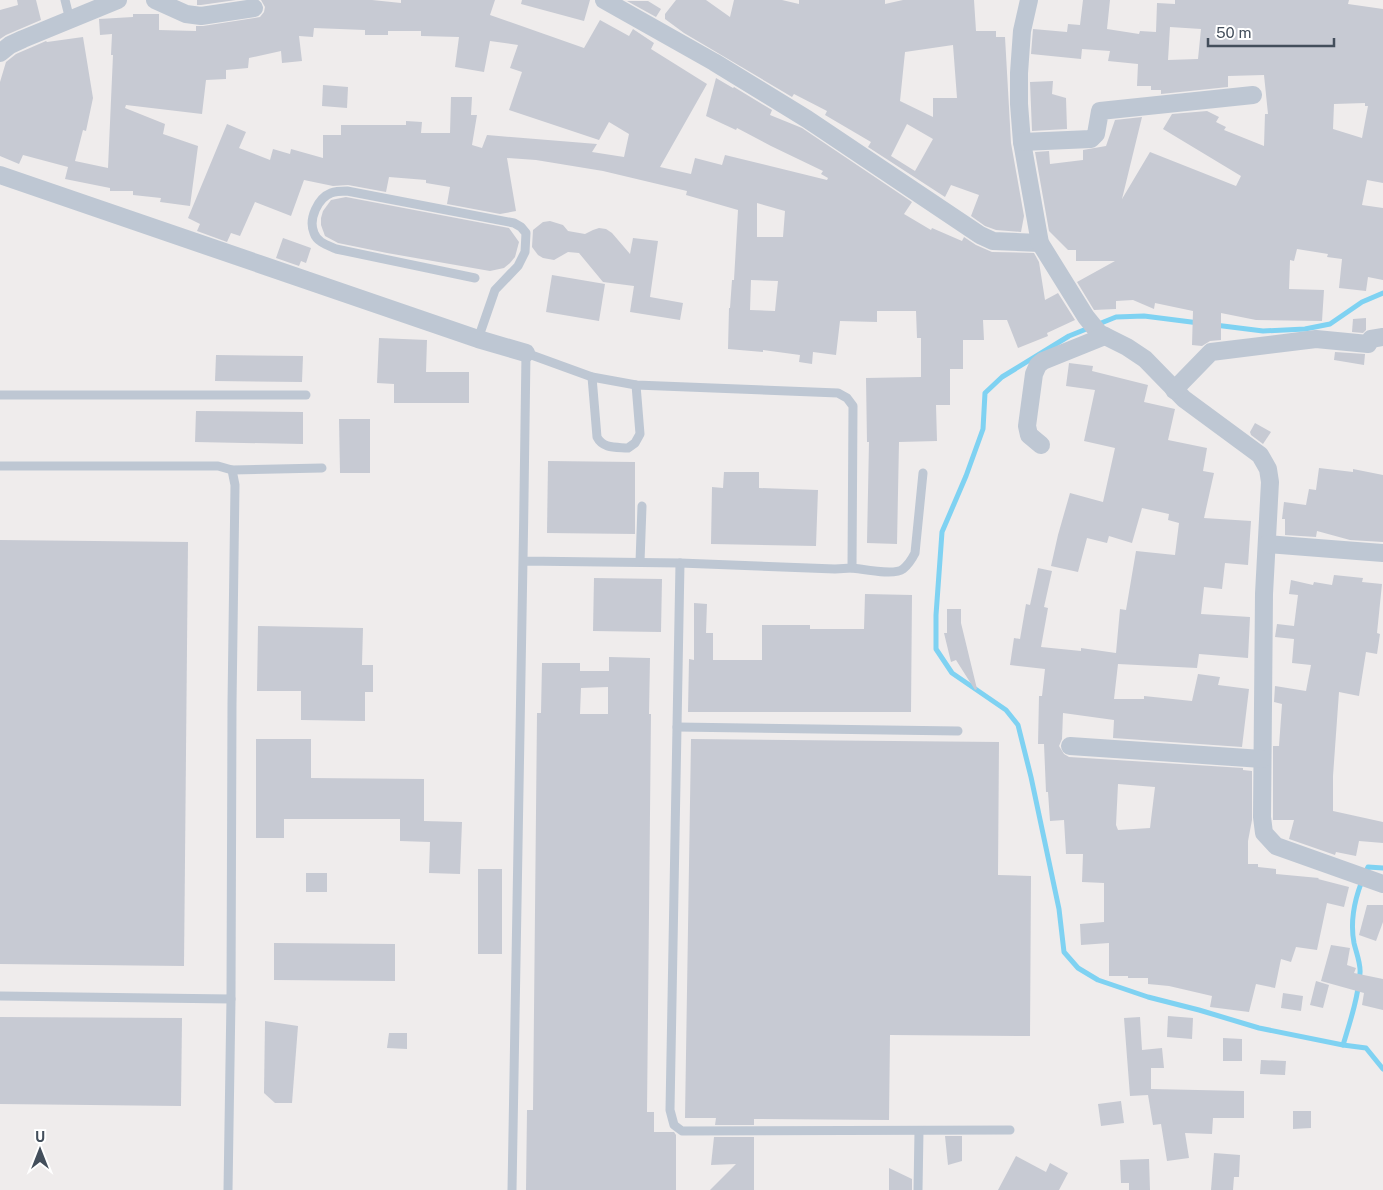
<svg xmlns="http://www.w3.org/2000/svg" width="1383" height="1190" font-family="'Public Sans',sans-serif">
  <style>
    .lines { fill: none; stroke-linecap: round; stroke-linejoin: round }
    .stream { stroke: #7fd2f2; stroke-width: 5 }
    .building { fill: #c7cad3; fill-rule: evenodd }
    .service { stroke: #bec7d3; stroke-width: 9 }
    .minor { stroke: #bec7d3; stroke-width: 18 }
  </style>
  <rect width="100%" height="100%" fill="#efecec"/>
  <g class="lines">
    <g class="stream">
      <path d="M1199 323 1144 316 1116 317 1069 336 1002 377 985 393 983 429 966 476 942 532 936 615V649L952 673 1006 710 1018 725 1031 777 1059 909 1064 952 1078 968 1098 980 1148 997 1199 1010 1259 1028 1343 1045C1350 1022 1358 998 1360 973 1361 964 1356 952 1354 943 1349 917 1357 890 1368 867L1383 868"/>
      <polyline points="1215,325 1263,331 1305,329 1330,324 1362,302 1383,293"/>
      <polyline points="1343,1045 1366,1048 1383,1069"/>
    </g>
  </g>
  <g class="building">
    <polygon points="17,0 36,0 41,20 6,35 0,39 0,10 18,5"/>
    <polygon points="197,0 236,0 201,5 197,5"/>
    <path d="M261 0H372L401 3V0H495L490 15 584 48 600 20 629 36 633 29 654 43 651 49 707 84 660 167 691 174 695 158 722 165 725 155 827 180 828 178 821 174 823 171 771 146 737 128 736 130 706 116 716 78 733 88 734 87 772 110 770 115 802 128 912 202 904 214 931 230 932 228 962 241 964 237 976 245 992 252 1034 253 1039 262 1045 300 1058 293 1075 320 1047 333 1048 336 1018 348 1007 320H983L984 340H963V369H950V405H936L937 441 899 442 897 544 867 543 869 442H867L866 378 921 377V338H917L916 311H877V322L840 321 836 355 813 352 812 364 799 362 800 355 763 350V352L728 349 729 308H730L732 280H734L738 210 686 195 687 191 603 171 536 160 507 158 516 211 500 214 447 204 450 187 426 183V180L389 177 386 192 348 185 333 186 304 180 291 216 255 202 240 236 231 233 227 242 197 231 200 224 188 218 227 124 246 132 239 148 270 160 273 149 290 154 291 149 323 158V135H341V125H406V121L422 122 421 133H450L451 97H472L471 115H477L472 145 482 148 487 135 597 144 592 152 624 157 629 134 609 122 599 140 509 110 522 72 510 68 518 45 490 41 484 72 455 67 459 37 421 36V31H388V35H365V30L314 28 313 37 299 36 302 61 282 63 281 51 249 58 248 68 226 70V79L206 80 202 114 126 105 125 108 165 124 163 134 198 146 190 206 160 202 161 198 133 195V191H110V188L65 179 68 167 23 155 19 164 0 156V82L6 62 16 54 46 41 47 42 83 37 93 98 86 131 83 130 75 161 108 168 113 55H111L112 34 100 35 99 19 133 17V14H159V30L196 31V26H203L260 17 264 12 265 7ZM757 203 785 211 783 237H757ZM751 280 778 281 775 311 750 310Z"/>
    <polygon points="522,0 590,0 584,21 521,4"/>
    <path d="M676 0H706L730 17 734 0H782L799 4V0H885V4L903 0H974L976 31H996V37H1005L1011 143 1024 216 1021 232 996 230 985 226 971 216 979 195 951 185 945 197 868 147 871 142 825 115 827 111 794 94 792 97 782 91 684 33 665 19V14ZM953 45 957 98H933V117L900 101 905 52ZM907 124 933 139 915 171 891 156Z"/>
    <path d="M1083 0H1110L1107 29 1139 34 1140 31 1156 32 1157 3 1175 4V0H1349L1348 4 1383 9V183L1367 180 1362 205 1383 208V280L1368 277 1366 291 1339 288 1342 259 1327 257 1328 254 1297 249 1294 261 1290 260 1289 289 1324 290 1322 321 1256 320 1221 313V340L1210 341 1202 346 1192 345 1193 311 1155 303 1154 309 1133 300 1116 301V309L1094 310 1077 282 1115 261H1076V250H1068L1049 231 1035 152 1049 151 1050 164 1083 160V150L1106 146 1115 120 1142 117 1122 199 1150 152 1236 186 1241 176 1163 129 1172 114 1207 111 1219 117 1216 122 1226 127 1224 130 1264 146 1265 114H1268L1264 75 1228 76V87L1161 94V90H1151V86H1137L1138 64 1108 61 1110 51 1082 49 1081 59 1031 54 1033 29 1067 32 1068 24 1080 25ZM1170 27 1201 29 1198 59 1168 60ZM1365 103V106H1368L1362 138 1333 129 1334 104Z"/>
    <polygon points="627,1 648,1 661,9 656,17"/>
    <polygon points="1053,81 1052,94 1066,98 1067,129 1032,131 1030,82"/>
    <polygon points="323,85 348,87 347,108 322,106"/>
    <polygon points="346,197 509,228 519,242 515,257 510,263 504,268 490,271 387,253 338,243 325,236 321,225 321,218 323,211 331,200"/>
    <polygon points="550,221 563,225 568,231 585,234 593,230 599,228 606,229 612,233 630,254 633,238 658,241 650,297 683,303 680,320 630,312 634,286 603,282 579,253 568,252 554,260 543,258 538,255 532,247 533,230 543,222"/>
    <polygon points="283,238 311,248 306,263 301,261 299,266 276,258"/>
    <polygon points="552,275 605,284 599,321 546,312"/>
    <polygon points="1366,318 1366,330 1363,333 1352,332 1353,319"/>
    <polygon points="379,338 427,340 426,372 469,372 469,403 394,403 394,384 377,383"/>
    <polygon points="1335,352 1365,354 1364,365 1334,360"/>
    <polygon points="216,355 303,356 302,382 215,381"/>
    <path d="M1069 363 1093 366 1092 371 1148 385 1144 402 1175 409 1168 440 1207 448 1203 471 1214 473 1204 518 1251 521 1248 565 1225 563 1222 589 1204 587 1201 614 1250 617 1248 658 1199 654 1197 668 1118 664 1114 699H1144V696L1192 701 1198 674 1220 677 1218 685 1249 689 1242 747 1113 738 1114 720 1063 713 1062 739 1059 746 1064 754 1069 757 1243 768V770L1252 771V820L1248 841V864H1258V867L1276 869V874L1319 878 1318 879 1349 887 1344 907 1327 903 1317 950 1296 947 1291 962 1281 959 1275 988 1256 984 1249 1012 1210 1007 1212 996 1169 986 1148 984V978H1128V976H1109V943L1081 945 1080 924 1104 922V883L1082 882 1083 854H1066L1064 820 1050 821 1048 792H1046L1044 744H1038L1039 696H1042L1045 669 1010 665 1014 638 1020 639 1026 604 1030 605 1038 568 1052 571 1044 607 1048 608 1041 647 1081 651V648L1116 653 1120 609 1126 610 1136 551 1175 555 1179 523 1168 520 1169 514 1142 508 1132 543 1109 536 1107 543 1087 538 1078 572 1051 566 1058 535 1070 493 1103 502 1115 448 1084 441 1095 390 1066 386ZM1118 784 1155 787 1150 828 1118 830 1116 825Z"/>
    <polygon points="196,411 303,412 303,444 195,442"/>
    <polygon points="339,419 370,419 370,473 340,473"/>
    <polygon points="1255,423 1271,432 1263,444 1251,435 1250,432"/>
    <polygon points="548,461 635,462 635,534 547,533"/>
    <polygon points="1319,468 1353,472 1353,469 1383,475 1383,542 1350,540 1317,531 1316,537 1285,535 1285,519 1282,519 1284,502 1306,505 1309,489 1316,490"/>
    <polygon points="724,472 759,472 759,488 818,490 816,546 711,544 712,487 723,488"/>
    <polygon points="0,540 188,542 184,966 0,964"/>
    <polygon points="1334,575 1363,578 1362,582 1382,584 1377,633 1380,634 1377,654 1366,652 1359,696 1339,692 1333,776 1333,811 1383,822 1383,843 1359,841 1356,856 1336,852 1335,855 1289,839 1294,820 1273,820 1273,746 1279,746 1282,704 1274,702 1275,686 1306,691 1311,665 1292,663 1294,639 1275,637 1277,624 1294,626 1298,595 1289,594 1291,580 1313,585 1314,582 1332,585"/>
    <polygon points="594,578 662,579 661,632 593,631"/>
    <polygon points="865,594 912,595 911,712 688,712 689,659 694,660 694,603 707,604 706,633 713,633 713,660 762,660 762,625 810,625 810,629 864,629"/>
    <polygon points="947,609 961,609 961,623 977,689 975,690 956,660 951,662 944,633 947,633"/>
    <polygon points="258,626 363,628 362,665 373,665 373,692 365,692 365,721 301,720 301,691 257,691"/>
    <path d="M609 657 650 658 649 714H651L647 1112H654V1132H674L676 1135V1190H526L527 1110H533L537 713H541L542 663H580V671H609ZM608 687V714H580L581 688Z"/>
    <polygon points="256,739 311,739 311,778 424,779 424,821 462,822 460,874 429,873 430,842 400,841 400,819 284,819 284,838 256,838"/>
    <polygon points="691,739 999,742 998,875 1031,876 1030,1036 890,1035 889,1120 754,1119 754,1125 715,1125 716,1118 685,1118"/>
    <rect x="478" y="869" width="24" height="85"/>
    <rect x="306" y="873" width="21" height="19"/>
    <polygon points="1367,905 1383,905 1383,922 1376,941 1359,935"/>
    <polygon points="274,943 395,944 395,981 274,980"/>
    <polygon points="1331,945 1350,948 1347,965 1356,968 1354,973 1383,979 1383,1010 1362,1005 1364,993 1321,981"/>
    <polygon points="1316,981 1329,985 1323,1008 1310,1005"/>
    <polygon points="1283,993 1303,996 1301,1011 1281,1008"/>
    <polygon points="1168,1016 1193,1018 1192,1039 1167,1037"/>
    <polygon points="0,1017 182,1018 181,1106 0,1104"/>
    <polygon points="1140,1017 1142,1050 1162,1048 1164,1068 1151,1068 1151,1089 1244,1091 1244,1118 1213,1118 1212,1134 1185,1133 1189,1158 1167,1161 1161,1124 1153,1125 1148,1095 1130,1096 1124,1018"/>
    <polygon points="265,1021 298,1026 292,1103 275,1103 264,1093"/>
    <polygon points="389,1033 407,1033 407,1049 387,1048"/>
    <polygon points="1223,1038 1242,1039 1242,1061 1223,1061"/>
    <polygon points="1261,1060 1286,1061 1285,1075 1260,1074"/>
    <polygon points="1121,1101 1124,1123 1101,1126 1098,1104"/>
    <polygon points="1293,1111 1311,1111 1311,1128 1293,1129"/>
    <polygon points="945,1136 962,1136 962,1161 948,1165"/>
    <polygon points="714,1137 754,1137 754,1190 710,1190 736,1164 711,1165"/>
    <polygon points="1214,1153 1240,1155 1239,1177 1234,1177 1233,1190 1211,1190"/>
    <polygon points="1016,1156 1046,1172 1050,1163 1068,1173 1059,1190 998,1190"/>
    <polygon points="1149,1159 1150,1190 1129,1190 1129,1183 1121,1183 1120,1160"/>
    <polygon points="889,1168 912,1179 912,1190 889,1190"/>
  </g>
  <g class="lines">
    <g class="service">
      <polyline points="65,0 70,20"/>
      <path d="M475 278 336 249C327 245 317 242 314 233 308 219 318 198 331 193 336 191 342 191 347 191L514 223 521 227 526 233 525 252 518 266 495 290 478 339"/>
      <path d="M592 377 597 437C603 449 616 447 628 448L635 443 640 434 636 385"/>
      <polyline points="0,395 306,395"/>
      <polyline points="0,466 218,466 232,470 235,485 232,704 231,999 0,996"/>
      <polyline points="232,470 322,468"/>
      <polyline points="640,562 642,506"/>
      <polyline points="680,563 670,1110 674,1125 682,1131 1010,1130"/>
      <path d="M852 568C863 569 894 576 903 569 908 565 912 559 915 553L923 473"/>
      <polyline points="677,727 958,731"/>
      <polyline points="228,1190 231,999"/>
      <path d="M512 1190C519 911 522 632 526 353L592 377 636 385 838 393 847 398 853 406 852 568 835 569 680 563 523 561"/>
      <polyline points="918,1190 919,1131"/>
    </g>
    <g class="minor">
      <polyline points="155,0 186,14 201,16 254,8"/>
      <polyline points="604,0 714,62 807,119 980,235 993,241 1040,243"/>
      <polyline points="1029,0 1022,31 1019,73 1019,104 1022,142 1040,243 1086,317 1099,333 1127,347 1145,359 1184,399 1260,455 1268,469 1270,482 1264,594 1262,817 1264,833 1276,846 1383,884"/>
      <polyline points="0,53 10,45 23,39 118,0"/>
      <polyline points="1022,142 1091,139 1096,134 1100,111 1253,95"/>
      <polyline points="0,175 478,339 526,353"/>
      <polyline points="1174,390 1211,352 1316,339 1368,344 1371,339 1383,337"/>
      <polyline points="1041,445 1029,435 1027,426 1034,374 1038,365 1043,361 1105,336"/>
      <polyline points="1267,544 1383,553"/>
      <polyline points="1070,746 1262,759"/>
    </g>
  </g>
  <g transform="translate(40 1150)" stroke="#ffffff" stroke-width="4" paint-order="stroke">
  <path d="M0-4L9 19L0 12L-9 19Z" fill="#434e5b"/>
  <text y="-8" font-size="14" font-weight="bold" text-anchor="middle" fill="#434e5b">U</text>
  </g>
  <path d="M1208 38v8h126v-8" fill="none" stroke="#434e5b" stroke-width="2.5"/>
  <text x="1216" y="38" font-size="15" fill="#434e5b" stroke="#ffffff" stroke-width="4" paint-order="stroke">50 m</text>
</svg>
